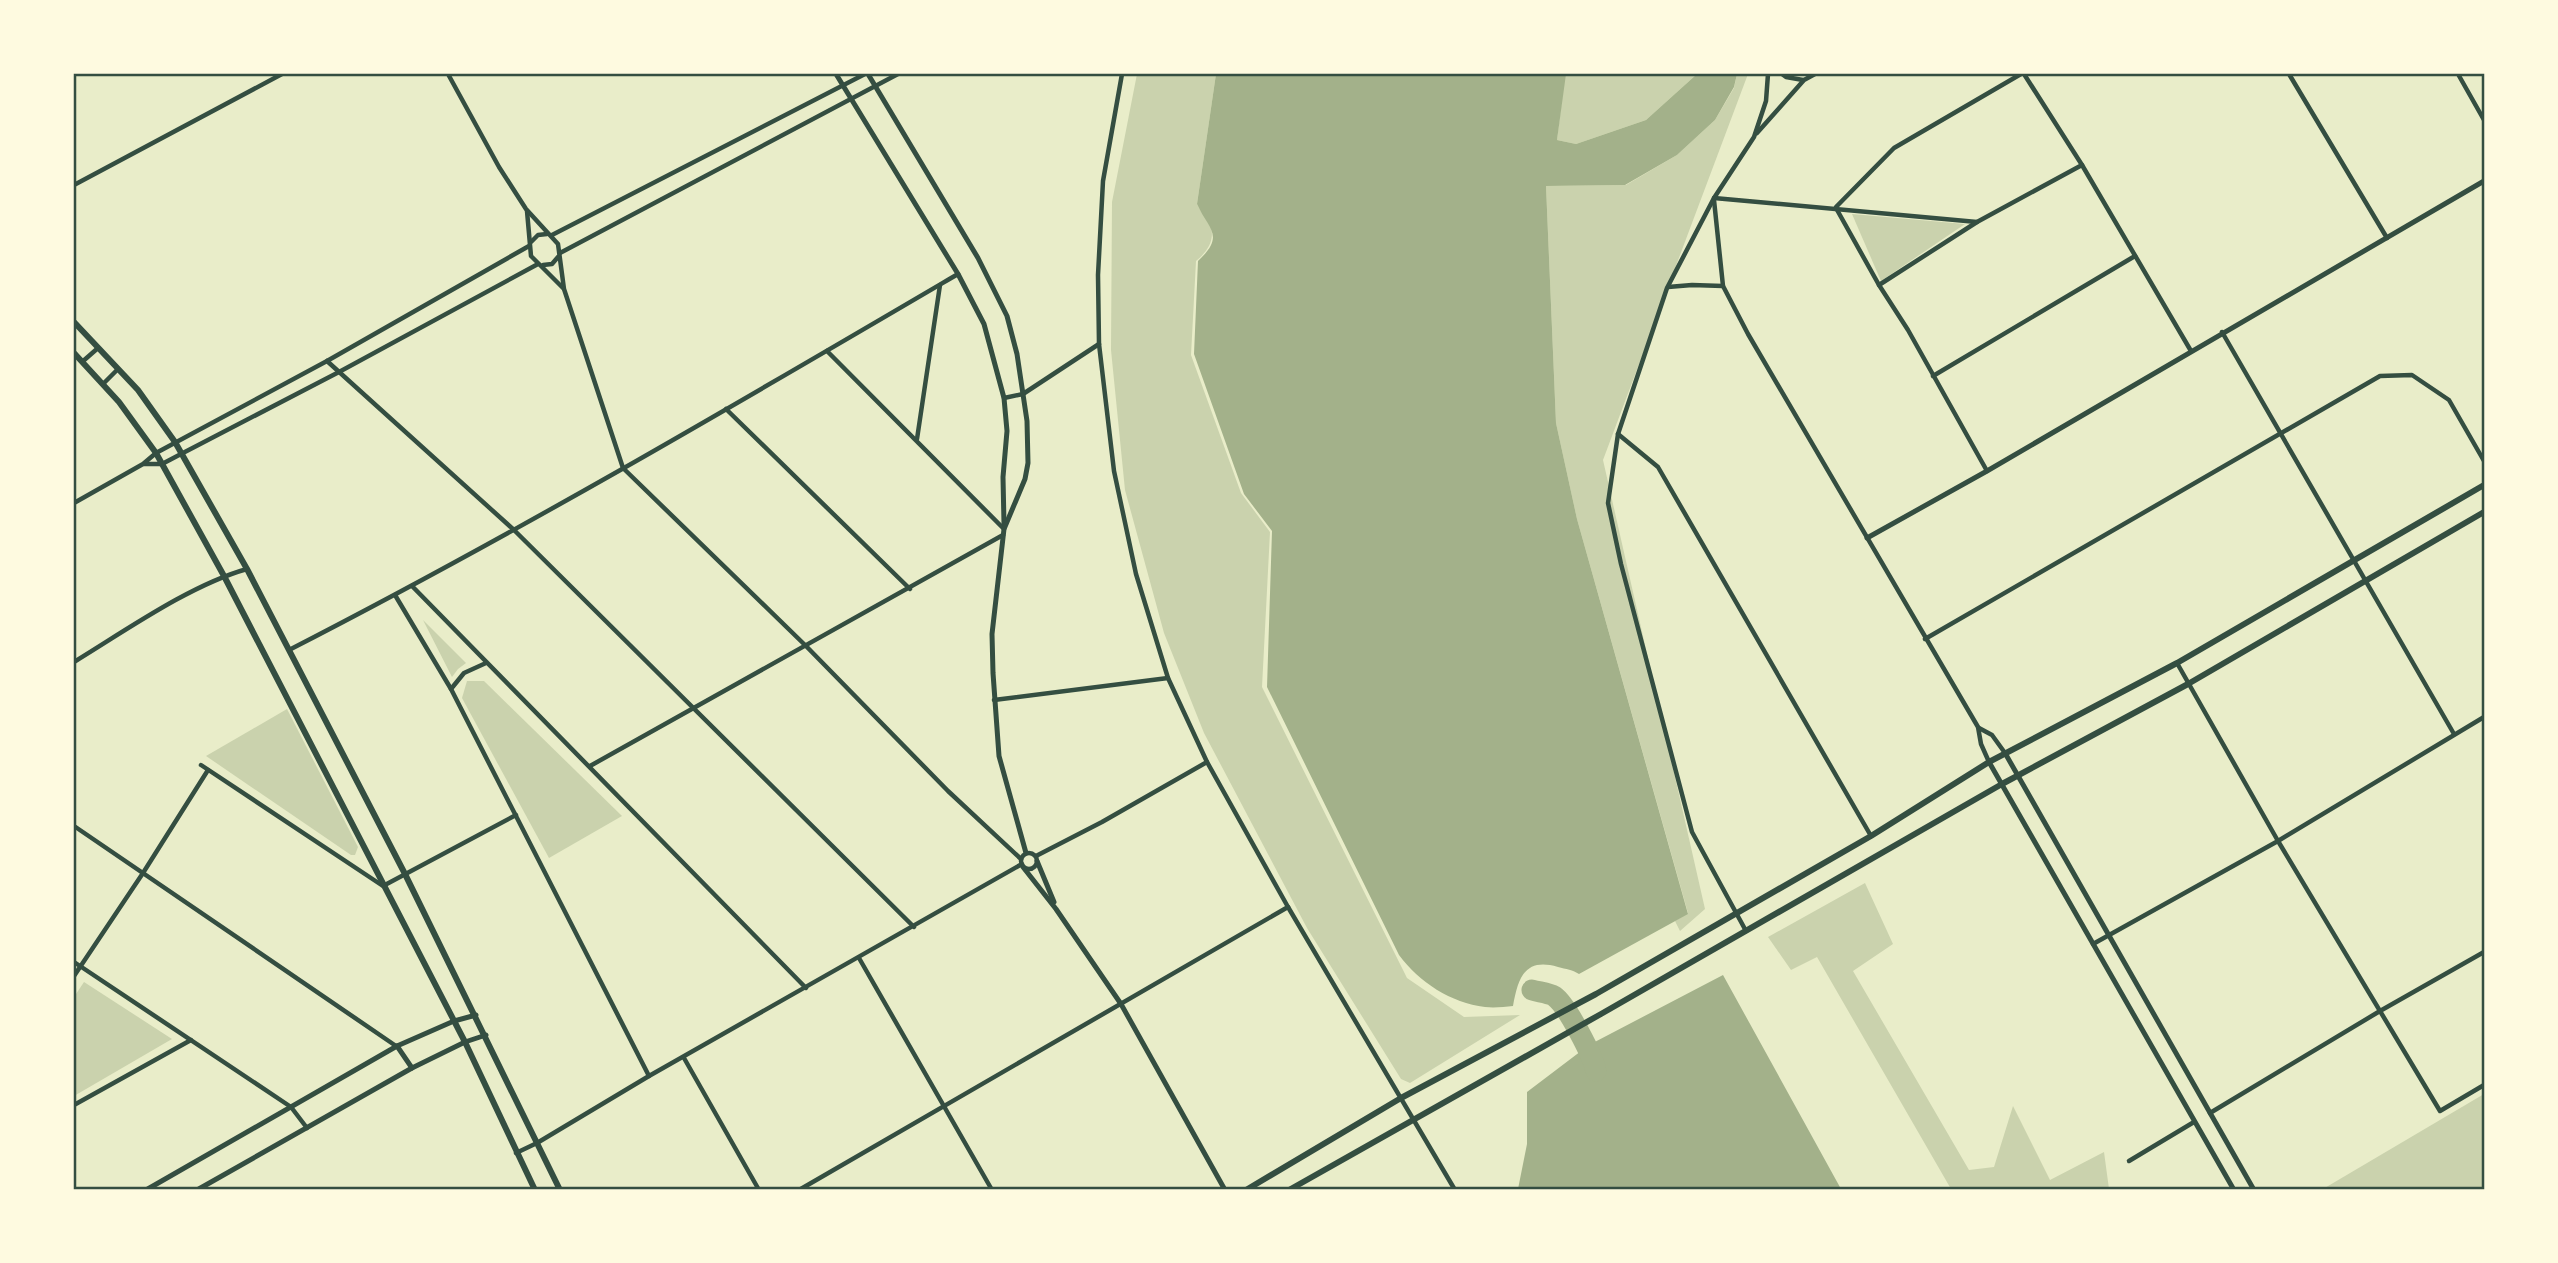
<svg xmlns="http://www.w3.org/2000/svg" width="2558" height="1263" font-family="Poppins,sans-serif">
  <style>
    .green { fill: #cad2ad }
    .water { fill: #a3b18a }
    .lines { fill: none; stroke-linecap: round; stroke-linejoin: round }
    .river { stroke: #a3b18a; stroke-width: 21 }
    .minor { stroke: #344e41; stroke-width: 4.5 }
    .tertiary { stroke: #344e41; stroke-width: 5 }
    .secondary { stroke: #344e41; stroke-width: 6 }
    .neatline { fill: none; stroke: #344e41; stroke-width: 2.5 }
  </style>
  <rect width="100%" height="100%" fill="#e9edc9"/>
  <g class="green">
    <path d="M1137 74H1216L1197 204C1200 212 1207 217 1210 224 1216 240 1207 252 1196 261L1191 355 1241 493 1270 532 1262 687 1407 978 1464 1017 1520 1015 1410 1083 1401 1079 1307 928 1204 733 1164 633 1125 490 1111 350 1112 202Z"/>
    <polygon points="1565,74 1697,74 1646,120 1576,144 1557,140"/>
    <polygon points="1737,74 1748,74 1603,460 1705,909 1680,931 1675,921 1688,913 1577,519 1556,423 1546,186 1626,185 1677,155 1715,120 1734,88"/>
    <polygon points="1852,214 1965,224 1881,281"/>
    <polygon points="423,620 466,663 458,669 452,677"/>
    <polygon points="467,681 484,681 622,816 549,858 462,698"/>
    <polygon points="287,709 358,847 355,855 351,855 206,756"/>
    <polygon points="1865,883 1893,944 1853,971 1969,1170 1994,1167 2013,1106 2050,1180 2104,1152 2109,1189 1951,1189 1817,957 1791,970 1768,937"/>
    <polygon points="84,982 172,1039 74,1096 74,997"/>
    <polygon points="2484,1094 2484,1189 2323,1189"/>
  </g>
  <g class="water">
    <path d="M1216 74H1566L1557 140 1576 144 1646 120 1697 74H1737L1734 87 1715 120 1677 155 1625 185 1546 186 1556 423 1577 519 1688 914 1579 974C1573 970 1566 969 1558 967 1524 957 1518 979 1513 1006 1504 1007 1494 1008 1485 1007 1451 1003 1419 982 1399 955L1267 687 1272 531 1244 494 1194 354 1198 261C1226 235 1208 229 1197 204Z"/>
    <polygon points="1723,975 1841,1189 1518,1189 1527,1144 1527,1092 1589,1045"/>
  </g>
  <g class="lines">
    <path class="river" d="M1532 990C1539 992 1549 993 1554 996 1567 1005 1593 1056 1596 1071"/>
    <g class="minor">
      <polyline points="448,74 499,167 526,209 558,244 564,289 623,468 806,646 948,791 1021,859"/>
      <polyline points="1122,74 1103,181 1098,275 1099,344 1114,471 1136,574 1168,678 1207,762 1288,907 1455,1190"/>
      <polyline points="1782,74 1786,77 1803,80"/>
      <polyline points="2024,74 2082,165 2191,351"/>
      <polyline points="2289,74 2387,238"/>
      <polyline points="2458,74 2484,120"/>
      <polyline points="1757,133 1804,80 1815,74"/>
      <polyline points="74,185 282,74"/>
      <polyline points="1714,198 1977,222"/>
      <polyline points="1714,200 1723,286 1748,334 1978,727 1981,744 1989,762"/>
      <polyline points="1836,207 1894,148 2021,74"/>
      <polyline points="1836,208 1879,285 1908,330 1987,471"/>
      <polyline points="527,211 531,256 563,288"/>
      <polyline points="552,235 865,74"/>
      <polyline points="531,242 538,235 547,234"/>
      <polyline points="560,253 898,74"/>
      <polyline points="543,265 552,264 558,257"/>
      <polyline points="1879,285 1977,222 2082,165"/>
      <polyline points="1668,287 1692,285 1723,286"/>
      <polyline points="2222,332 2454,734"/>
      <polyline points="827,351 1004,529"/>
      <polyline points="327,361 514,530 914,927"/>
      <polyline points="82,362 98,348"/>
      <polyline points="1933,376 2135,256"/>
      <polyline points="103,384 118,369"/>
      <polyline points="1004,398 1023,394 1099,344"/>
      <polyline points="726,409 910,589"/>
      <polyline points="1618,434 1658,467 1871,836"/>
      <polyline points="917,439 940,285"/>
      <polyline points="144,464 162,464 181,454 339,372 538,264"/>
      <polyline points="74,503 143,464 156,453 327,361 529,246"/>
      <polyline points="412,586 806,988"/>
      <polyline points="395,595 451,689 649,1076"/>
      <polyline points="1925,639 2380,376 2412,375 2449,400 2484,461"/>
      <path d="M289 650C517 533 738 403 958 274"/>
      <path d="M74 662C125 631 190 585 247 569"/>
      <polyline points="2177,663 2278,841 2440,1111 2484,1085"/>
      <polyline points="451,689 464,673 486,663"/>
      <polyline points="994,700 1168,678"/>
      <polyline points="1979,728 1992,735 2005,753"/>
      <polyline points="201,765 383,886 516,815"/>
      <polyline points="590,766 1003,535"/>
      <polyline points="74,826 396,1046"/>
      <circle cx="1029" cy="861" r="8"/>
      <polyline points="1036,856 1102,822 1207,762"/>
      <polyline points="1746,931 1692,832 1621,564 1608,503 1618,434 1667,288 1714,198 1754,137 1766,101 1768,74"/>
      <polyline points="2093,944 2278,841 2484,717"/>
      <polyline points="859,958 992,1190"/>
      <polyline points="74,962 291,1107 307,1128"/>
      <polyline points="74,976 143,873 208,770"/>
      <polyline points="684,1058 759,1190"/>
      <polyline points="74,1105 191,1040"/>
      <polyline points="2210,1113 2380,1011 2484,952"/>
      <polyline points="516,1153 537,1143 649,1076 1022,864"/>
      <polyline points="2129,1161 2194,1122"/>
      <polyline points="799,1190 1288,907"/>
    </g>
    <g class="tertiary">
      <polyline points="836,74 958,274 984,324 1004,398 1007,431 1003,477 1004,524"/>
      <polyline points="868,74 978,258 1007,316 1017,354 1027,421 1028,463 1025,479 1004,529 992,634 993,673 999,756 1026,853"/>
      <polyline points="1867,538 1987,471 2484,181"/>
      <polyline points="2005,753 2254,1190"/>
      <polyline points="1989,762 2234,1190"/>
      <polyline points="1037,861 1054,902"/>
      <polyline points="1023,867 1056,909 1121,1004 1225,1190"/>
      <polyline points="397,1046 412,1068"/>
      <polyline points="146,1190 397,1046 454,1021 476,1015"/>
      <polyline points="197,1190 412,1068 465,1042 486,1035"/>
    </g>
    <g class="secondary">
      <polyline points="74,322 138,390 175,442 247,569 405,874 560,1190"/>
      <polyline points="74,353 119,402 156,453 224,576 465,1042 535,1190"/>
      <polyline points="1246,1190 1401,1098 1596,994 1871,836 1989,762 2177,663 2484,485"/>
      <polyline points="1289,1190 1601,1014 2002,784 2188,684 2484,512"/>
    </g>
  </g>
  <rect width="2558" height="1263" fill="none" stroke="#fefae0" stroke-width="150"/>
  <rect x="75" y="75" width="2408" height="1113" class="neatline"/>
</svg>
